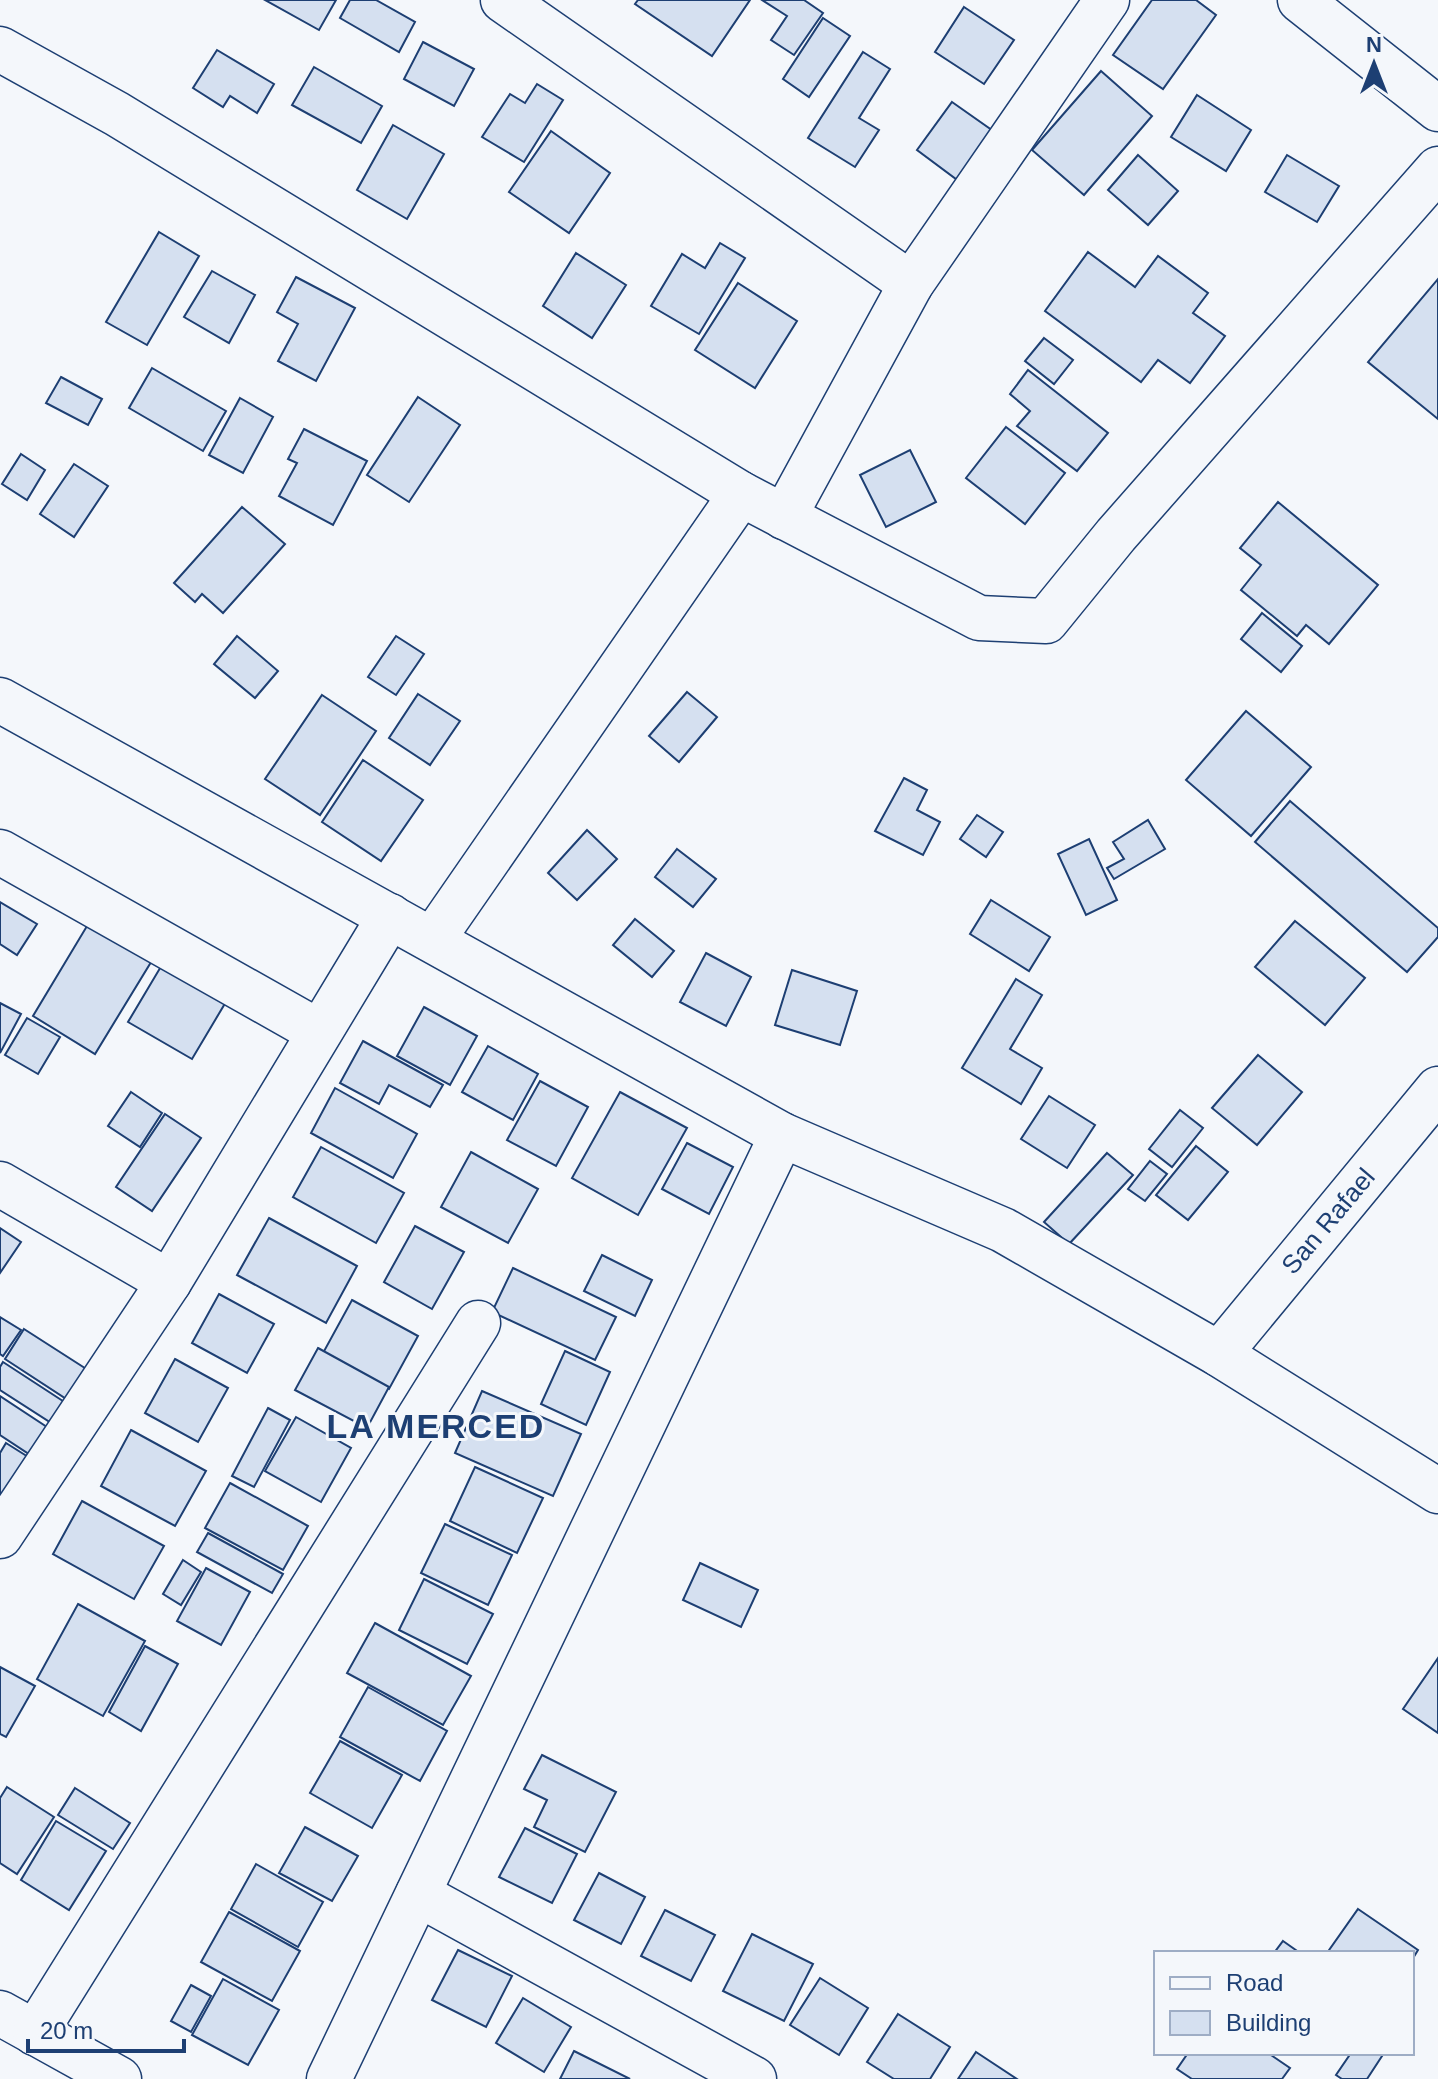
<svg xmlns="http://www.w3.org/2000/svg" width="1438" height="2079" font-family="Arial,sans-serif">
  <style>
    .building { fill: #d5e0f0; stroke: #1d3f73; stroke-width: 2 }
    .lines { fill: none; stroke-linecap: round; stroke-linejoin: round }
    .minor-casing { stroke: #1d3f73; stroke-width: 47 }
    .minor { stroke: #f4f7fb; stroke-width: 44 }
    .labels { text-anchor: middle; stroke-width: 6; stroke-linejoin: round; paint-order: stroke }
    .street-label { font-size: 26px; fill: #1d3f73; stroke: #f4f7fb }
    .district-label { font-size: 34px; font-weight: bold; letter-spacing: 2px; fill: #1d3f73; stroke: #f4f7fb }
  </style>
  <rect width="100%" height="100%" fill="#f4f7fb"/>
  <g class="building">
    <polygon points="265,0 336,0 319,30"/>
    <polygon points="350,0 376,0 415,22 399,52 340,18"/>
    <polygon points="638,0 750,0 712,56 635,4"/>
    <polygon points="762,0 804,0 823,13 794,55 771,40 787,16"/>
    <polygon points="1152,0 1196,0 1216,15 1163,89 1113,55"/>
    <polygon points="964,7 1014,40 984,84 935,52"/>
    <polygon points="823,18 850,36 809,97 783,79"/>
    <polygon points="423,42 474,69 454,106 404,79"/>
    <polygon points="217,50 274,84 257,113 230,96 223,107 193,88"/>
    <polygon points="863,52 890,69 859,118 879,130 855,167 808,138"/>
    <polygon points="314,67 382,106 361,143 292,105"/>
    <polygon points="1101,71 1152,116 1084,195 1032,150"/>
    <polygon points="537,84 563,100 524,162 482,137 510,94 525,103"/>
    <polygon points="1197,95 1251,130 1226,171 1171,137"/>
    <polygon points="952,102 996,133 960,182 917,150"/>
    <polygon points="393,125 444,154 407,219 357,190"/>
    <polygon points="551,131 610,173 569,233 509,192"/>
    <polygon points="1138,155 1178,191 1148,225 1108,190"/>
    <polygon points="1287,155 1339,186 1317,222 1265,192"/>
    <polygon points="159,232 199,256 147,345 106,322"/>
    <polygon points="720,243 745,258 699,334 651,306 682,254 705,268"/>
    <polygon points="1088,252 1135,287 1158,256 1208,293 1193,313 1225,336 1190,383 1158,360 1141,382 1045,311"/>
    <polygon points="576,253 626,285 592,338 543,306"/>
    <polygon points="212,271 255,295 229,343 184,317"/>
    <polygon points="296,277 355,308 316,381 278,361 298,324 277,312"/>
    <polygon points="1438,279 1438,419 1368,362"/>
    <polygon points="738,283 797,321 755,388 695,350"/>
    <polygon points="1044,338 1073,360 1054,384 1025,361"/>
    <polygon points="152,368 226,411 203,451 129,408"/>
    <polygon points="1028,370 1108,433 1077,471 1017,426 1030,411 1010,394"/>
    <polygon points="61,377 102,399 88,425 46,403"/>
    <polygon points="418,397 460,425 409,502 367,475"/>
    <polygon points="240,398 273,417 243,473 209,455"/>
    <polygon points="1006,427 1065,473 1025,524 966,478"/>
    <polygon points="304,429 367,461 333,525 279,496 297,463 288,459"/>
    <polygon points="910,450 936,502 886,527 860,475"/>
    <polygon points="21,454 45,470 27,500 2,484"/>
    <polygon points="74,464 108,486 74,537 40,514"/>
    <polygon points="1278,502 1378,585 1329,644 1306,625 1297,636 1241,590 1261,565 1240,548"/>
    <polygon points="242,507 285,544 223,613 202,594 195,602 174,583"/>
    <polygon points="1262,613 1302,646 1281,672 1241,639"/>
    <polygon points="237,636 278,671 255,698 214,664"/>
    <polygon points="396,636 424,654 396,695 368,677"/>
    <polygon points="687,692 717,717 679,762 649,736"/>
    <polygon points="418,694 460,721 430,765 389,738"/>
    <polygon points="322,695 376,731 320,815 265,779"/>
    <polygon points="1246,711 1311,767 1251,836 1186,780"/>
    <polygon points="363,760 423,800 381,861 322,822"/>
    <polygon points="904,778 927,790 917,810 940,822 923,855 875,831"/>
    <polygon points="1290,801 1438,928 1438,937 1407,972 1255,842"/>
    <polygon points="977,815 1003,832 986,857 960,839"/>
    <polygon points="1148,820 1165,849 1114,879 1107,868 1124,859 1113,842"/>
    <polygon points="587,830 617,859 577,900 548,873"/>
    <polygon points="1089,839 1117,900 1086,915 1058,854"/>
    <polygon points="677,849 716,879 693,907 655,877"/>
    <polygon points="991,900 1050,937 1029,971 970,934"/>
    <polygon points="0,902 37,924 17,955 0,944"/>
    <polygon points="96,911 159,949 95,1054 33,1016"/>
    <polygon points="635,919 674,951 652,977 613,945"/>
    <polygon points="1295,921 1365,978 1325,1025 1255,967"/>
    <polygon points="169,953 233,990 192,1059 128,1022"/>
    <polygon points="706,953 751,977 726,1026 680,1002"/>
    <polygon points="792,970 857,991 840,1045 775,1025"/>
    <polygon points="1016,979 1042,995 1010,1049 1042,1068 1021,1104 962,1068"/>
    <polygon points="0,1003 21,1014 0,1053"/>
    <polygon points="424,1007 477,1036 450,1085 397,1056"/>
    <polygon points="27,1018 60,1037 38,1074 5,1055"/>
    <polygon points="363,1041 443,1085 430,1107 389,1085 379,1104 340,1083"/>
    <polygon points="488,1046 538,1074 513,1120 462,1092"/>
    <polygon points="1258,1055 1302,1092 1257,1145 1212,1108"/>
    <polygon points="540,1081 588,1107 556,1166 507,1140"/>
    <polygon points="335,1088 417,1134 393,1178 311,1133"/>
    <polygon points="131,1092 162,1113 140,1147 108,1126"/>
    <polygon points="620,1092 687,1128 638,1215 572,1178"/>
    <polygon points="1049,1096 1095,1125 1067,1168 1021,1139"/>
    <polygon points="1180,1110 1203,1128 1172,1167 1149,1149"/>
    <polygon points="165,1114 201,1138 152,1211 116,1187"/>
    <polygon points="687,1143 733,1167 709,1214 662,1189"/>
    <polygon points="1196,1146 1228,1172 1188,1220 1156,1195"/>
    <polygon points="321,1147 404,1193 376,1243 293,1197"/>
    <polygon points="471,1152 538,1189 508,1243 441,1207"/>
    <polygon points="1107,1153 1133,1175 1069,1244 1044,1222"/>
    <polygon points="1150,1161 1167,1174 1145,1201 1128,1189"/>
    <polygon points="269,1218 357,1266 326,1323 237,1275"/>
    <polygon points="415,1226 464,1252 432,1309 384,1282"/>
    <polygon points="0,1228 21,1242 0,1273"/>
    <polygon points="602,1255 652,1280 635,1316 584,1291"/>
    <polygon points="513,1268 616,1317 595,1360 492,1312"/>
    <polygon points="219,1294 274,1324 247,1373 192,1343"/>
    <polygon points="352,1300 418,1336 389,1389 323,1353"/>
    <polygon points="0,1317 21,1330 3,1356 0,1354"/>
    <polygon points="24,1329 91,1372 71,1402 5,1359"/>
    <polygon points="318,1348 389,1387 367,1428 295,1390"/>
    <polygon points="565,1351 610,1372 586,1425 541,1404"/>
    <polygon points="175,1359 228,1388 198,1442 145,1413"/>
    <polygon points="3,1362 69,1405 56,1426 0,1390 0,1367"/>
    <polygon points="482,1391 581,1434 553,1496 455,1453"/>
    <polygon points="0,1396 53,1431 35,1458 0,1435"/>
    <polygon points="268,1408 290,1420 254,1487 232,1476"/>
    <polygon points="296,1417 351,1448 321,1502 265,1471"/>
    <polygon points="131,1430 206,1471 175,1526 101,1486"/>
    <polygon points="6,1443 33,1460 8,1498 0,1493 0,1453"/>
    <polygon points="475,1467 543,1498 517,1553 450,1521"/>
    <polygon points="230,1483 308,1526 283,1570 205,1528"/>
    <polygon points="82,1501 164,1546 134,1599 53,1554"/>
    <polygon points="445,1524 512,1555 488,1605 421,1573"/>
    <polygon points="208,1533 283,1574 272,1593 197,1552"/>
    <polygon points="183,1560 201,1572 181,1605 163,1594"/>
    <polygon points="700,1563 758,1590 741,1627 683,1600"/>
    <polygon points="206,1568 250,1592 221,1645 177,1621"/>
    <polygon points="424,1579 493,1614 467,1664 399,1630"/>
    <polygon points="78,1604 145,1641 103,1716 37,1679"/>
    <polygon points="375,1623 471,1676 443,1725 347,1673"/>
    <polygon points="145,1646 178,1664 141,1731 109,1712"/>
    <polygon points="1438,1658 1438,1733 1403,1709"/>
    <polygon points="0,1667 35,1686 6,1737 0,1734"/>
    <polygon points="368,1687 447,1731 420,1781 340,1737"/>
    <polygon points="340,1741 402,1775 372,1828 310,1793"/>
    <polygon points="542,1755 616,1792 585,1852 534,1827 547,1800 524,1789"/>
    <polygon points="7,1787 54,1817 17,1874 0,1863 0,1798"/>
    <polygon points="75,1788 130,1823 113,1849 58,1815"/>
    <polygon points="56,1821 106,1851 69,1910 21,1880"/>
    <polygon points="305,1827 358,1856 332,1901 279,1873"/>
    <polygon points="525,1828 577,1854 552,1903 499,1877"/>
    <polygon points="256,1864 323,1902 298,1947 231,1909"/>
    <polygon points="599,1873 645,1897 621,1944 574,1920"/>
    <polygon points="1358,1909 1418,1950 1412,1960 1412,1953 1327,1953"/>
    <polygon points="665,1910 715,1935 691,1981 641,1956"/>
    <polygon points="229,1912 300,1951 272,2001 201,1962"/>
    <polygon points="752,1934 813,1964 784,2021 723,1991"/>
    <polygon points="1283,1941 1300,1953 1274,1953"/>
    <polygon points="458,1950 512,1976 486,2027 432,2000"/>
    <polygon points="820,1978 868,2008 839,2055 790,2025"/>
    <polygon points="223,1979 279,2010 248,2065 192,2035"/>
    <polygon points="191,1985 211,1996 191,2032 171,2021"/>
    <polygon points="523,1998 571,2027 544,2072 496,2043"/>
    <polygon points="898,2014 950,2047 930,2079 894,2079 867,2062"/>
    <polygon points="574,2051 630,2079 560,2079"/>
    <polygon points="976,2052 1017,2079 958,2079"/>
    <polygon points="1188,2053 1268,2053 1290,2068 1282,2079 1192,2079 1177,2069"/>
    <polygon points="1351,2053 1384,2053 1367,2079 1342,2079 1336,2075"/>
  </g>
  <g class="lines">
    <g class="minor-casing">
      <g id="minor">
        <polyline points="503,0 911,284"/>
        <polyline points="1300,0 1438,109"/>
        <polyline points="0,49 117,114 741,494 979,618 1046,621 1116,535 1438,169"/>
        <polyline points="784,517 911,284 1107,0"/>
        <polyline points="0,700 782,1135 1003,1230 1219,1354 1438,1491"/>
        <polyline points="0,852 319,1032"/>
        <polyline points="433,939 741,494"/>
        <polyline points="0,1184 169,1282"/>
        <polyline points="1219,1354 1438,1089"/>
        <polyline points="0,1536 169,1282 390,916"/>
        <polyline points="418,1894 754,2079"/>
        <polyline points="0,2013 119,2079"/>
        <polyline points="35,2033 478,1323"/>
        <polyline points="329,2079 782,1135"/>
      </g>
    </g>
    <use href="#minor" class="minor"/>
  </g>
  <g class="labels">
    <g class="street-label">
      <text transform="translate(1328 1221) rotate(-50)" y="9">San Rafael</text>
    </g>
    <g class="district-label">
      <text x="436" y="1438">LA MERCED</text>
    </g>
  </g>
  <rect x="1154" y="1951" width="260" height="104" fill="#f4f7fb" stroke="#9eadc5" stroke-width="2"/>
  <rect x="1170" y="1977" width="40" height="12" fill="#f4f7fb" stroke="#9eadc5" stroke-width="2"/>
  <text x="1226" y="1991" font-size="24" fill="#1d3f73">Road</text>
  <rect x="1170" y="2011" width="40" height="24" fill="#d5e0f0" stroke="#9eadc5" stroke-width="2"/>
  <text x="1226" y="2031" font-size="24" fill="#1d3f73">Building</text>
  <g transform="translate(1374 64)" stroke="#f4f7fb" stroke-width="6" paint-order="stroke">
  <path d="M0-6L14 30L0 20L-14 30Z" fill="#1d3f73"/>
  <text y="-12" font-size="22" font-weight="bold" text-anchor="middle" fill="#1d3f73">N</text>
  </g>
  <path d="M28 2039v12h156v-12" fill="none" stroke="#1d3f73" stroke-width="4"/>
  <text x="40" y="2039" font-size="24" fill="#1d3f73" stroke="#f4f7fb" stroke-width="6" paint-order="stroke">20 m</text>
</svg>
